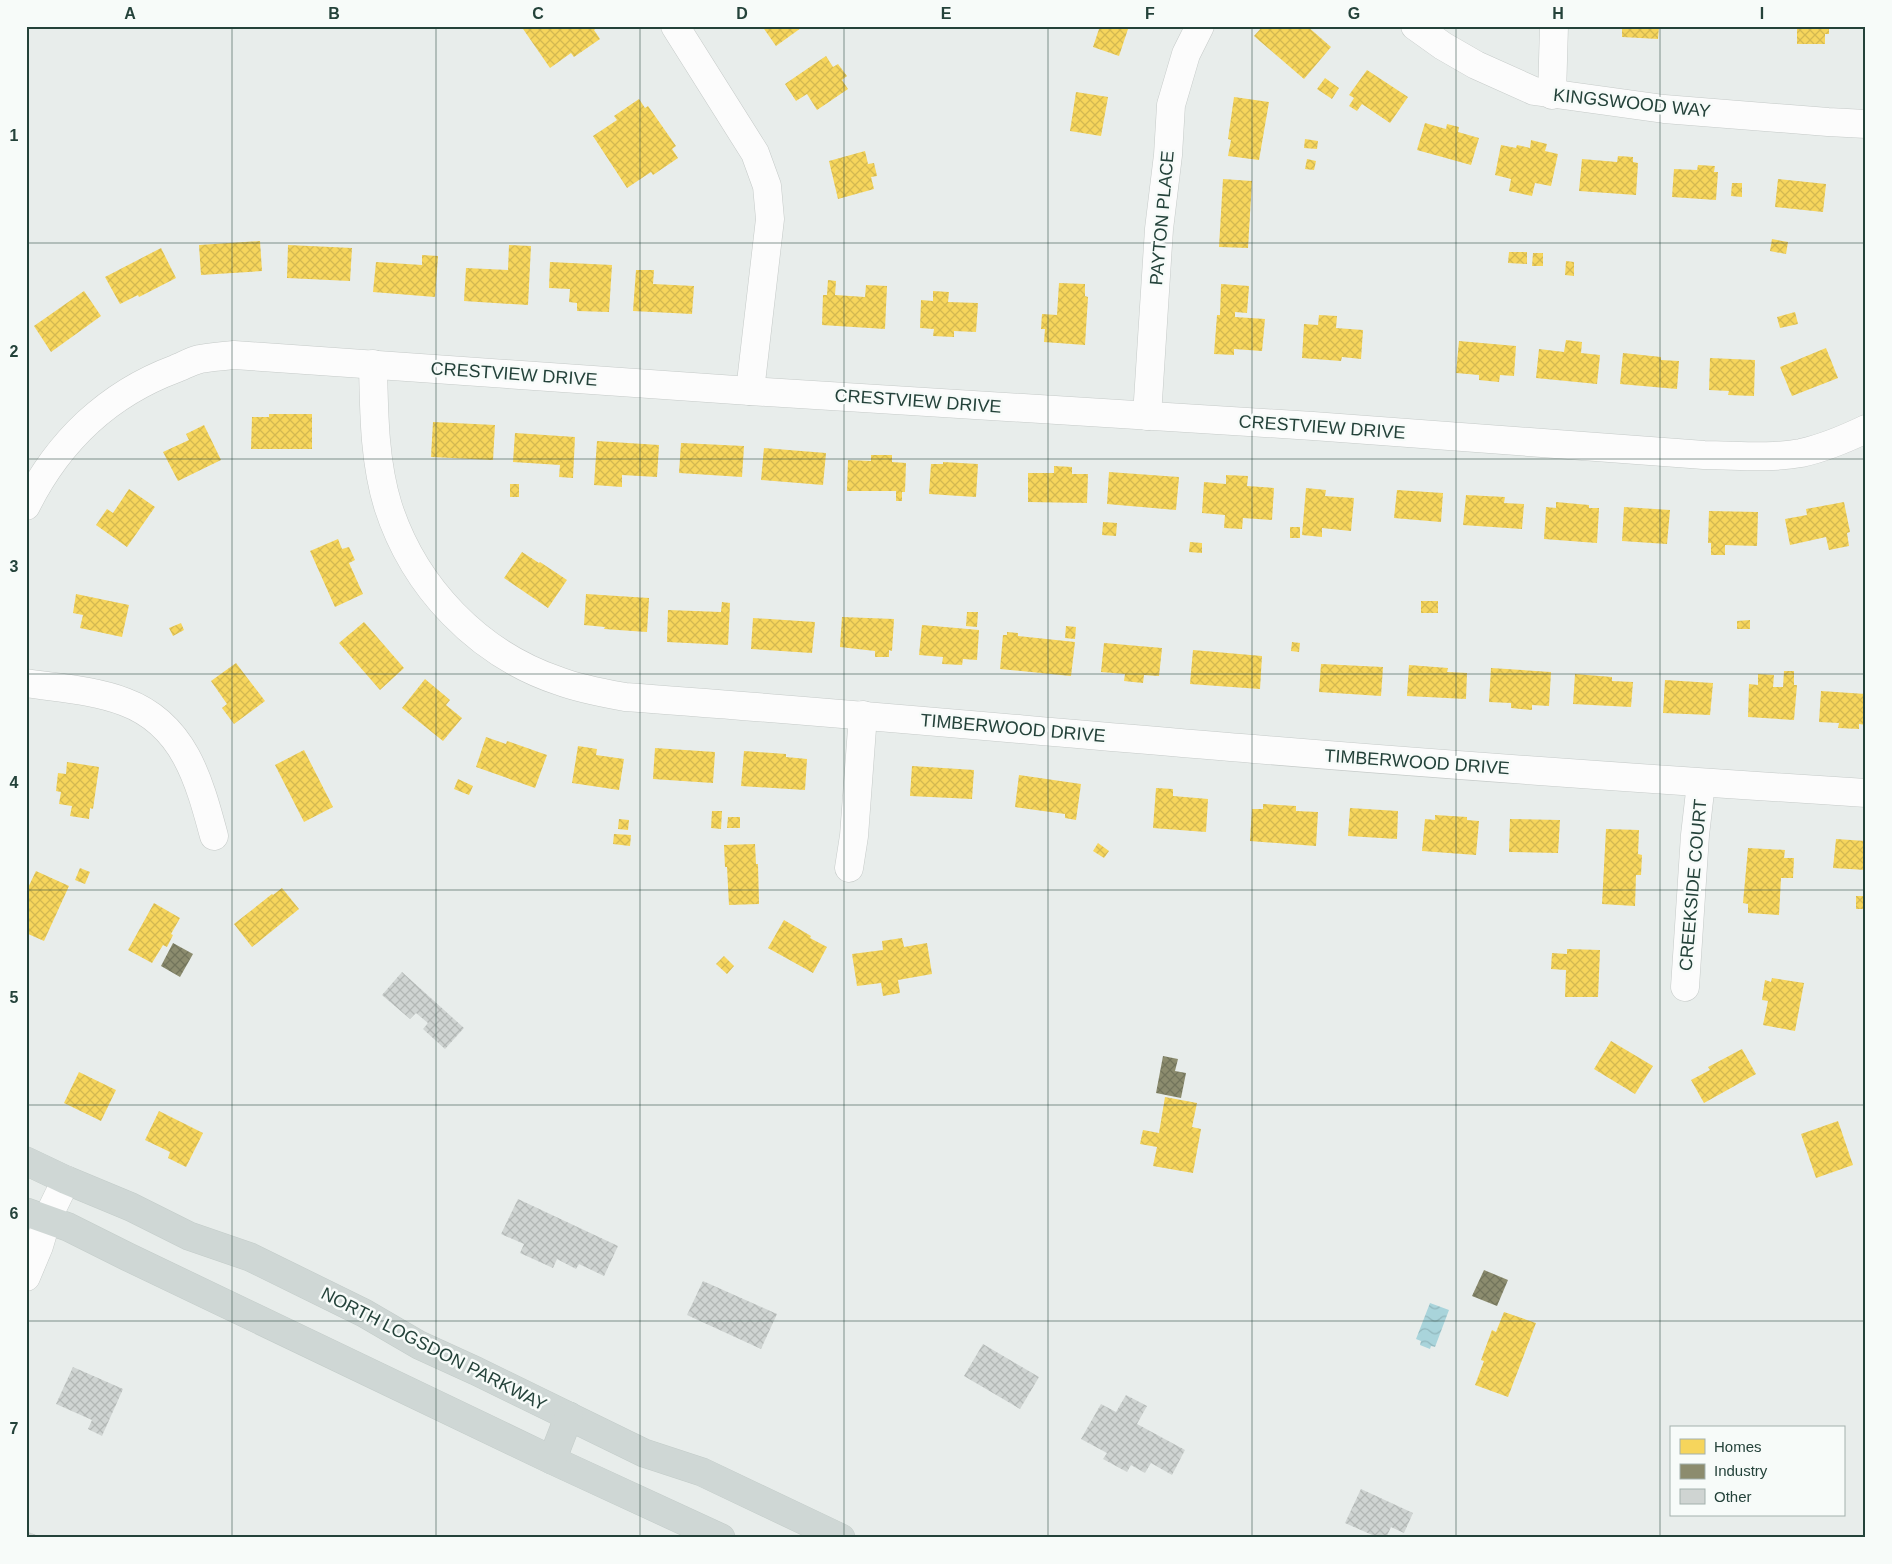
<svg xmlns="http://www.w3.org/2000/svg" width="1892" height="1564" font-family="Arial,sans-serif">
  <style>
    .water { fill: url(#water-waves) }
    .homes { fill: url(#homes-cross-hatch) }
    .industry { fill: url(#industry-cross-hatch) }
    .building { fill: url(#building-cross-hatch) }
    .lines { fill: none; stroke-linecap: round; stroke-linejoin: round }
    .minor-casing { stroke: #c5cac8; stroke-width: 29 }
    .major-casing { stroke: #c3ccc9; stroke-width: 29 }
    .minor { stroke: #fcfcfc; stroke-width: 28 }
    .major { stroke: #cfd7d5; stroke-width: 28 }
    .grid { fill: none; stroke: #24423a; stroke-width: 1; stroke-opacity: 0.55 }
    .labels { text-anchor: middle; stroke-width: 5; stroke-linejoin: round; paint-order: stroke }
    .street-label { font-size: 18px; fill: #24423a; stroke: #f7fbf9 }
    .neatline { fill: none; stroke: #24423a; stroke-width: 2 }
    .grid-label { font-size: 16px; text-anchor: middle; font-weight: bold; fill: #24423a }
  </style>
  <defs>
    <pattern id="water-waves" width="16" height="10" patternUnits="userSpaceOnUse" patternTransform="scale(1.25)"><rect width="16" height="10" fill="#a9d4db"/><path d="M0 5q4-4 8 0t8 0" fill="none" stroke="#91b7bd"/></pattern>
    <pattern id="homes-cross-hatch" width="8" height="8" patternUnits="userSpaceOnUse" patternTransform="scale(1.25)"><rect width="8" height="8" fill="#f6d55c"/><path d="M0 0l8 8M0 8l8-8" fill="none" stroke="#d3b851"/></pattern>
    <pattern id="industry-cross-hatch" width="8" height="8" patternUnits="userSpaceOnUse" patternTransform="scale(1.25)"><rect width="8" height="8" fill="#8c8c6e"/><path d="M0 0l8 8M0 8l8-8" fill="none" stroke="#72745b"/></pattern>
    <pattern id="building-cross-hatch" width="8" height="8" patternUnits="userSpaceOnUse" patternTransform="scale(1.25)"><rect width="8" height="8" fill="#cfd4d2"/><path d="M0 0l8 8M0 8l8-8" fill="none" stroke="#b2b7b5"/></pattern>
  </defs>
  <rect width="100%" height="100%" fill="#e8edeb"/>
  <polygon class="water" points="1430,1303 1449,1310 1435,1347 1431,1346 1430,1349 1420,1345 1421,1341 1416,1339"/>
  <g class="homes">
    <polygon points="521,26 599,26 594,30 600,39 574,57 571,53 550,68"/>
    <polygon points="762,26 800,26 801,28 776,46"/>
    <polygon points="1100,26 1129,26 1119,56 1093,47"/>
    <polygon points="1263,26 1307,26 1331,47 1304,79 1254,36"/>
    <polygon points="1622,26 1659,26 1658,39 1622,37"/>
    <polygon points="1797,26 1829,26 1829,34 1825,34 1825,44 1797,44"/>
    <polygon points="826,56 833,67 838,64 847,76 842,80 848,89 817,110 807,94 796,101 785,84"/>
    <polygon points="1367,70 1408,97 1390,123 1362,104 1357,111 1349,106 1354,98 1349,95"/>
    <polygon points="1325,78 1339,88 1332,99 1317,89"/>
    <polygon points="1076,92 1108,97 1101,136 1070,131"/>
    <polygon points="1234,97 1269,102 1259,160 1228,156 1231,140 1228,139"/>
    <polygon points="639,99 645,108 648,106 676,146 672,149 678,158 653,175 651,172 627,188 593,136 617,120 614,116"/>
    <polygon points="1425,123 1446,129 1447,124 1459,127 1458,132 1479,138 1471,165 1417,150"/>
    <polygon points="1305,139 1318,141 1317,149 1304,148"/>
    <polygon points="1531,140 1547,144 1545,151 1558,154 1551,186 1535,183 1532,196 1509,191 1511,179 1495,175 1501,145 1516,148 1517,145 1530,148"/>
    <polygon points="865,151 868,164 874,163 877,176 871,177 874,189 838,199 829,161"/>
    <polygon points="1618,156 1633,157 1633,162 1638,163 1636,195 1579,191 1582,159 1617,162"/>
    <polygon points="1307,159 1316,161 1314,170 1305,169"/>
    <polygon points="1698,165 1715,166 1714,172 1718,172 1716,200 1672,197 1674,169 1697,170"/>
    <polygon points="1223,179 1252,181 1248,248 1219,247"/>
    <polygon points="1778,179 1826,184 1823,212 1775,207"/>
    <polygon points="1732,183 1742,183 1742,197 1731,196"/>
    <polygon points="1772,239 1788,242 1786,254 1770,251"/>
    <polygon points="260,241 262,271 201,275 199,245"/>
    <polygon points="288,245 352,248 350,281 287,278"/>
    <polygon points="509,245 531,246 528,305 464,301 466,268 508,270"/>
    <polygon points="161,248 176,278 139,297 138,295 120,304 105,277"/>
    <polygon points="1509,252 1527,252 1527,264 1508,263"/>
    <polygon points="1533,253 1543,253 1543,266 1532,266"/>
    <polygon points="422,255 438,256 435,297 373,292 376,262 422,265"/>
    <polygon points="1566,261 1574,262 1574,276 1565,275"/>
    <polygon points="550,262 612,265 609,312 577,311 577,303 569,302 570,289 549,288"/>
    <polygon points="636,270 654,270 653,284 694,286 692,314 633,311"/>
    <polygon points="828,280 836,281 835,295 865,297 866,285 887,286 885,329 822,325 823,295 827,295"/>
    <polygon points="1059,283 1085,284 1085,296 1088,297 1085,345 1044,342 1045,329 1041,329 1042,314 1057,315"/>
    <polygon points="1221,284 1249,286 1247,313 1235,312 1235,317 1265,319 1262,351 1234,349 1234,355 1214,354 1217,315 1220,315"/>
    <polygon points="84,291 101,316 51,352 34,326"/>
    <polygon points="933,291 949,292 948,302 978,303 976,332 954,331 954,337 933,336 934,329 920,328 921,300 933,301"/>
    <polygon points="1795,312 1798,324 1780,328 1777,317"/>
    <polygon points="1319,315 1337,316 1336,328 1363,330 1361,359 1342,357 1341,361 1302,358 1304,324 1318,325"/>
    <polygon points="1566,340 1582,342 1581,353 1600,355 1597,384 1536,378 1539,349 1564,352"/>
    <polygon points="1459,341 1516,346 1514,376 1500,375 1499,382 1479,380 1479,375 1456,373"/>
    <polygon points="1826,348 1838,378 1792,396 1780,367"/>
    <polygon points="1623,353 1661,357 1661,360 1679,361 1677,389 1620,384"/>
    <polygon points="1710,358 1755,360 1754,396 1728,395 1729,391 1709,390"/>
    <polygon points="269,414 312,414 312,449 251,449 252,417 269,417"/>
    <polygon points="433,422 495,425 493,460 431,457"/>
    <polygon points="204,425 221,460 178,481 163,452 189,440 186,434"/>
    <polygon points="515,433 575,437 573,478 559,477 560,465 513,462"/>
    <polygon points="597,441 659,445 657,477 622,475 622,487 594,485"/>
    <polygon points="681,443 744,446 742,477 679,473"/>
    <polygon points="764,448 826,453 823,485 761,480"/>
    <polygon points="871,455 892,455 892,462 906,463 905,492 902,492 902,501 896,501 896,491 847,491 848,460 871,461"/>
    <polygon points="943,462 978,464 976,497 929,494 931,464 943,464"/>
    <polygon points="1054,466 1072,467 1072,474 1088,474 1087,503 1028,502 1028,473 1054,473"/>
    <polygon points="1109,472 1179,477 1176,510 1107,504"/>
    <polygon points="1226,475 1248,476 1247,486 1274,488 1272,520 1243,518 1242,529 1224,528 1225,515 1202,513 1204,482 1226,484"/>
    <rect x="510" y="484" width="9" height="13"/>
    <polygon points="1306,488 1326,490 1325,496 1354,498 1351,531 1322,528 1322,537 1302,535"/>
    <polygon points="129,489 155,507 127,547 96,525 107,509 113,513"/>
    <polygon points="1397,490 1443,493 1441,522 1394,518"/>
    <polygon points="1466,495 1505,497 1504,503 1524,504 1522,529 1463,525"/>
    <polygon points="1556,502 1589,505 1589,508 1599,508 1597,543 1544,539 1546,507 1556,508"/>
    <polygon points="1844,502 1850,532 1847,533 1849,546 1829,550 1826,537 1790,545 1785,519 1807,515 1806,509"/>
    <polygon points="1624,507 1670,510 1667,544 1622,541"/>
    <polygon points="1709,511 1758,512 1757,546 1725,545 1725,555 1711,555 1711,543 1708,543"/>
    <polygon points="1103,522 1117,523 1116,536 1102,535"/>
    <rect x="1290" y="527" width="10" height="11"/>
    <polygon points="338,539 342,549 349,547 355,560 349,563 363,594 335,607 310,551"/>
    <polygon points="1190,542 1202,543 1202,553 1189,552"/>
    <polygon points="522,552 539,563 540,562 567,580 548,608 504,578"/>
    <polygon points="76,594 129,605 122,637 80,628 83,615 73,613"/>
    <polygon points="586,594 649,598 647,632 604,629 605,627 584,625"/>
    <rect x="1421" y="601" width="17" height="12"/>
    <polygon points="722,602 730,603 728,645 667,642 668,610 721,612"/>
    <polygon points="967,612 978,612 977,627 966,626"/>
    <polygon points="842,617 894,619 892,651 889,650 889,657 875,657 875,651 840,647"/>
    <polygon points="753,618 815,622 812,653 751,649"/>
    <polygon points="1750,620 1750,629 1737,629 1737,621"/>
    <polygon points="364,622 404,668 380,690 339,643"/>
    <polygon points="181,623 184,630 173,636 169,628"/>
    <polygon points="922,625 979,630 977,660 963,659 962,665 942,664 943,657 919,655"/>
    <polygon points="1066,626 1076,627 1075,639 1065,638"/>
    <polygon points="1007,632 1018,633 1018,636 1075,642 1071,676 1000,669 1003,635 1007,635"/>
    <polygon points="1292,642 1300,643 1299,652 1291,651"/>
    <polygon points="1104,643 1162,648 1159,676 1144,675 1143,683 1124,681 1125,674 1101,672"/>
    <polygon points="1193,650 1262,656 1260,689 1190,684"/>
    <polygon points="236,663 265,701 234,724 222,708 227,704 211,681"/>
    <polygon points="1321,664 1383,667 1381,696 1319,692"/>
    <polygon points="1409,665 1448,668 1447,672 1467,673 1466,699 1407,696"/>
    <polygon points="1491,668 1551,672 1549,706 1532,705 1532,710 1511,708 1511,703 1489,702"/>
    <polygon points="1784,671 1794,671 1794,685 1797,685 1794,720 1748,717 1749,684 1758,685 1758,674 1774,675 1773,687 1783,687"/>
    <polygon points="1575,674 1612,677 1612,681 1633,682 1631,707 1573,704"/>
    <polygon points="425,679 450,700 446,705 462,718 443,741 402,708"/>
    <polygon points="1665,680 1713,683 1710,715 1663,713"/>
    <polygon points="1821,691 1866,694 1866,725 1859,724 1859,729 1838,728 1839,723 1819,722"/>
    <polygon points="486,737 506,744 507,741 547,755 535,788 476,767"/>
    <polygon points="578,746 597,749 596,755 624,759 619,790 572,783"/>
    <polygon points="655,748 715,752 713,783 653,779"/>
    <polygon points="304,750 333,807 304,822 275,765"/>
    <polygon points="744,751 786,754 786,757 807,759 805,790 741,786"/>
    <polygon points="67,762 99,767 93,809 90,808 89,819 70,816 72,806 59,804 61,792 56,791 58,773 66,774"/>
    <polygon points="912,766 974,770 972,799 910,796"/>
    <polygon points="1019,775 1081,784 1076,820 1065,818 1065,814 1015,807"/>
    <polygon points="458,779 473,786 469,795 454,789"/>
    <polygon points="1156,788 1173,789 1173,796 1208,799 1206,832 1153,828"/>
    <polygon points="1263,804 1296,806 1296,811 1318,812 1316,846 1250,841 1252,809 1263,809"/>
    <polygon points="1350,808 1398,811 1397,839 1348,836"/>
    <polygon points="712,811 722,811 721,829 711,828"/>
    <polygon points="1435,815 1467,817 1467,820 1479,821 1476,855 1422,851 1425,819 1435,820"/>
    <polygon points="728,817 740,817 740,828 727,828"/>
    <polygon points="619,819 629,820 628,830 618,829"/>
    <polygon points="1510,819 1560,820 1558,853 1509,852"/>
    <polygon points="1606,829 1639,830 1638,854 1642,855 1641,875 1636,875 1635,906 1602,904"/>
    <polygon points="614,834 631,835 630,846 613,844"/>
    <polygon points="1836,839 1866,841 1866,870 1833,868"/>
    <polygon points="1098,843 1109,851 1104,858 1093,851"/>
    <polygon points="755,844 756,864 758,864 759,904 729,905 727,867 725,867 724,845"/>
    <polygon points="1748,848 1785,850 1784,858 1794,858 1793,878 1781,878 1779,915 1748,913 1748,904 1743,903"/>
    <polygon points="80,868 90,872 85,884 75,880"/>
    <polygon points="36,871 69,886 44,941 26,933 26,892"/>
    <polygon points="282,888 299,909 252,947 234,924 272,894 273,895"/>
    <polygon points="1856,896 1866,896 1865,909 1856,909"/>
    <polygon points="154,903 180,918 171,934 173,935 167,947 163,945 152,963 128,950"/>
    <polygon points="784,920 811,936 810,938 827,947 813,973 768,948"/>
    <polygon points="902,938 904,947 927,943 932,974 898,980 900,993 883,996 881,983 857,986 852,954 883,950 882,941"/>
    <polygon points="1567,949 1600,950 1598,997 1565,997 1566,970 1551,969 1552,953 1567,954"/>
    <polygon points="724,956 734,966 727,974 716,964"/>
    <polygon points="1772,978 1804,983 1795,1031 1763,1025 1768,1001 1762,1000 1765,980 1771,982"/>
    <polygon points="1611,1041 1653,1066 1635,1094 1594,1069"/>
    <polygon points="1742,1049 1756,1074 1704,1103 1691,1080 1710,1070 1708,1067"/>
    <polygon points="79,1072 116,1090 101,1121 64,1103"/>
    <polygon points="1165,1097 1197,1103 1192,1127 1201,1129 1193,1173 1153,1166 1157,1147 1140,1144 1143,1130 1159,1133"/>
    <polygon points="159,1111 203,1133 186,1167 168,1158 170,1152 145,1140"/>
    <polygon points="1838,1121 1853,1165 1816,1178 1801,1134"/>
    <polygon points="1504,1312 1536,1323 1508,1397 1475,1385 1484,1361 1481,1360 1492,1330 1496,1332"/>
  </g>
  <g class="industry">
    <polygon points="173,943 193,954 180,977 161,966"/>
    <polygon points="1163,1056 1178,1059 1175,1071 1186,1073 1181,1098 1156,1093"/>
    <polygon points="1484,1270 1508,1280 1497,1306 1472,1296"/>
  </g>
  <g class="building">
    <polygon points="402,972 464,1028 445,1049 423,1029 428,1023 416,1013 410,1019 382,995"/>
    <polygon points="518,1199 618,1246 604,1276 579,1264 576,1269 557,1259 553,1268 520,1253 524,1244 501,1234"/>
    <polygon points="703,1281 777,1314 761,1349 687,1315"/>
    <polygon points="983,1344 1039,1377 1020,1409 964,1376"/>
    <polygon points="73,1367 123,1389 102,1436 88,1429 92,1420 56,1404"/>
    <polygon points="1126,1395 1147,1406 1137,1424 1185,1450 1172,1475 1151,1463 1145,1473 1131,1465 1127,1472 1103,1459 1107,1453 1081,1439 1101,1404 1116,1412"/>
    <polygon points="1361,1489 1413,1513 1404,1533 1391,1527 1386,1538 1379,1538 1345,1523"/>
    <polygon points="26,1531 43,1538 26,1538"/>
  </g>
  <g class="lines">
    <g class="minor-casing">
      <g id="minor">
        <polyline points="675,26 755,153 767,186 770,219 750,391"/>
        <polyline points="1415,26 1443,46 1476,65 1534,91 1664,109 1828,122 1866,124"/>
        <polyline points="1552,95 1554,26"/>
        <path d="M373 364C374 411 374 461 388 506 414 587 478 654 559 681 580 689 603 693 625 697 835 712 1045 732 1254 749 1458 766 1662 780 1866 793"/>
        <polyline points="1147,416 1159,229 1168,155 1171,105 1186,54 1200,26"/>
        <path d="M26 506C58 442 108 394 175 369 183 366 191 361 200 359 211 357 223 356 234 355L750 391 1313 426 1704 455C1736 455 1769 459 1801 453 1824 448 1845 439 1866 429"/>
        <path d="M26 683C58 688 94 690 125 702 184 724 199 780 214 836"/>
        <polyline points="849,868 854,836 863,715"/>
        <polyline points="1685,987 1695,835 1701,783"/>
        <polyline points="26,1277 39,1246 47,1219 66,1180"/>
      </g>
    </g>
    <g class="major-casing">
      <g id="major">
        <polyline points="26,1161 66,1180 131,1207 189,1236 250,1257 364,1313 419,1345 476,1371 644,1453 702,1472 841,1538"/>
        <polyline points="26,1212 68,1227 128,1257 552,1460 721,1538"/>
        <polyline points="552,1460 569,1416"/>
      </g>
    </g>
    <use href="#minor" class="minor"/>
    <use href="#major" class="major"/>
  </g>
  <path class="grid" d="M232 26V1538M436 26V1538M640 26V1538M844 26V1538M1048 26V1538M1252 26V1538M1456 26V1538M1660 26V1538M26 243H1866M26 459H1866M26 674H1866M26 890H1866M26 1105H1866M26 1321H1866"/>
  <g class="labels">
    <g class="street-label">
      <text transform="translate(1632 103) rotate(6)" y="6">KINGSWOOD WAY</text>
      <text transform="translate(1162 218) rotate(-85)" y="6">PAYTON PLACE</text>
      <text transform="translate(514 374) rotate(4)" y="6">CRESTVIEW DRIVE</text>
      <text transform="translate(918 401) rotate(4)" y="6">CRESTVIEW DRIVE</text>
      <text transform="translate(1322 427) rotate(4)" y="6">CRESTVIEW DRIVE</text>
      <text transform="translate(1013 728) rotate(5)" y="6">TIMBERWOOD DRIVE</text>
      <text transform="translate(1417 762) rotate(4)" y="6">TIMBERWOOD DRIVE</text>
      <text transform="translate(1693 885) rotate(-85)" y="6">CREEKSIDE COURT</text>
      <text transform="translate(434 1349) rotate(27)" y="6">NORTH LOGSDON PARKWAY</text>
    </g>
  </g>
  <rect width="1892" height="1564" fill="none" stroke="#f7fbf9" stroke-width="55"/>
  <rect x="1670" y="1426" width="175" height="90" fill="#f7fbf9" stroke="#a3b1ad"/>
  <rect x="1680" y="1439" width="25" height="15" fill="#f6d55c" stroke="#a3b1ad"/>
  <text x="1714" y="1452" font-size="15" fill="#24423a">Homes</text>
  <rect x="1680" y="1464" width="25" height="15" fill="#8c8c6e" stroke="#a3b1ad"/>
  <text x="1714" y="1476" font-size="15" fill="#24423a">Industry</text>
  <rect x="1680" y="1489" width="25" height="15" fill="#cfd4d2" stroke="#a3b1ad"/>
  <text x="1714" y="1502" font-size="15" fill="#24423a">Other</text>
  <rect x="28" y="28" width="1836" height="1508" class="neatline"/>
  <g class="grid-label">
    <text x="130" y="19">A</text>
    <text x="334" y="19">B</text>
    <text x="538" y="19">C</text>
    <text x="742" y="19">D</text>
    <text x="946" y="19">E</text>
    <text x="1150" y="19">F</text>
    <text x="1354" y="19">G</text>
    <text x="1558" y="19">H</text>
    <text x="1762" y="19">I</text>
    <text x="14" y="141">1</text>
    <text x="14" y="357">2</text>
    <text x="14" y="572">3</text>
    <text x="14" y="788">4</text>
    <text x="14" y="1003">5</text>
    <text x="14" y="1219">6</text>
    <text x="14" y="1434">7</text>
  </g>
</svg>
